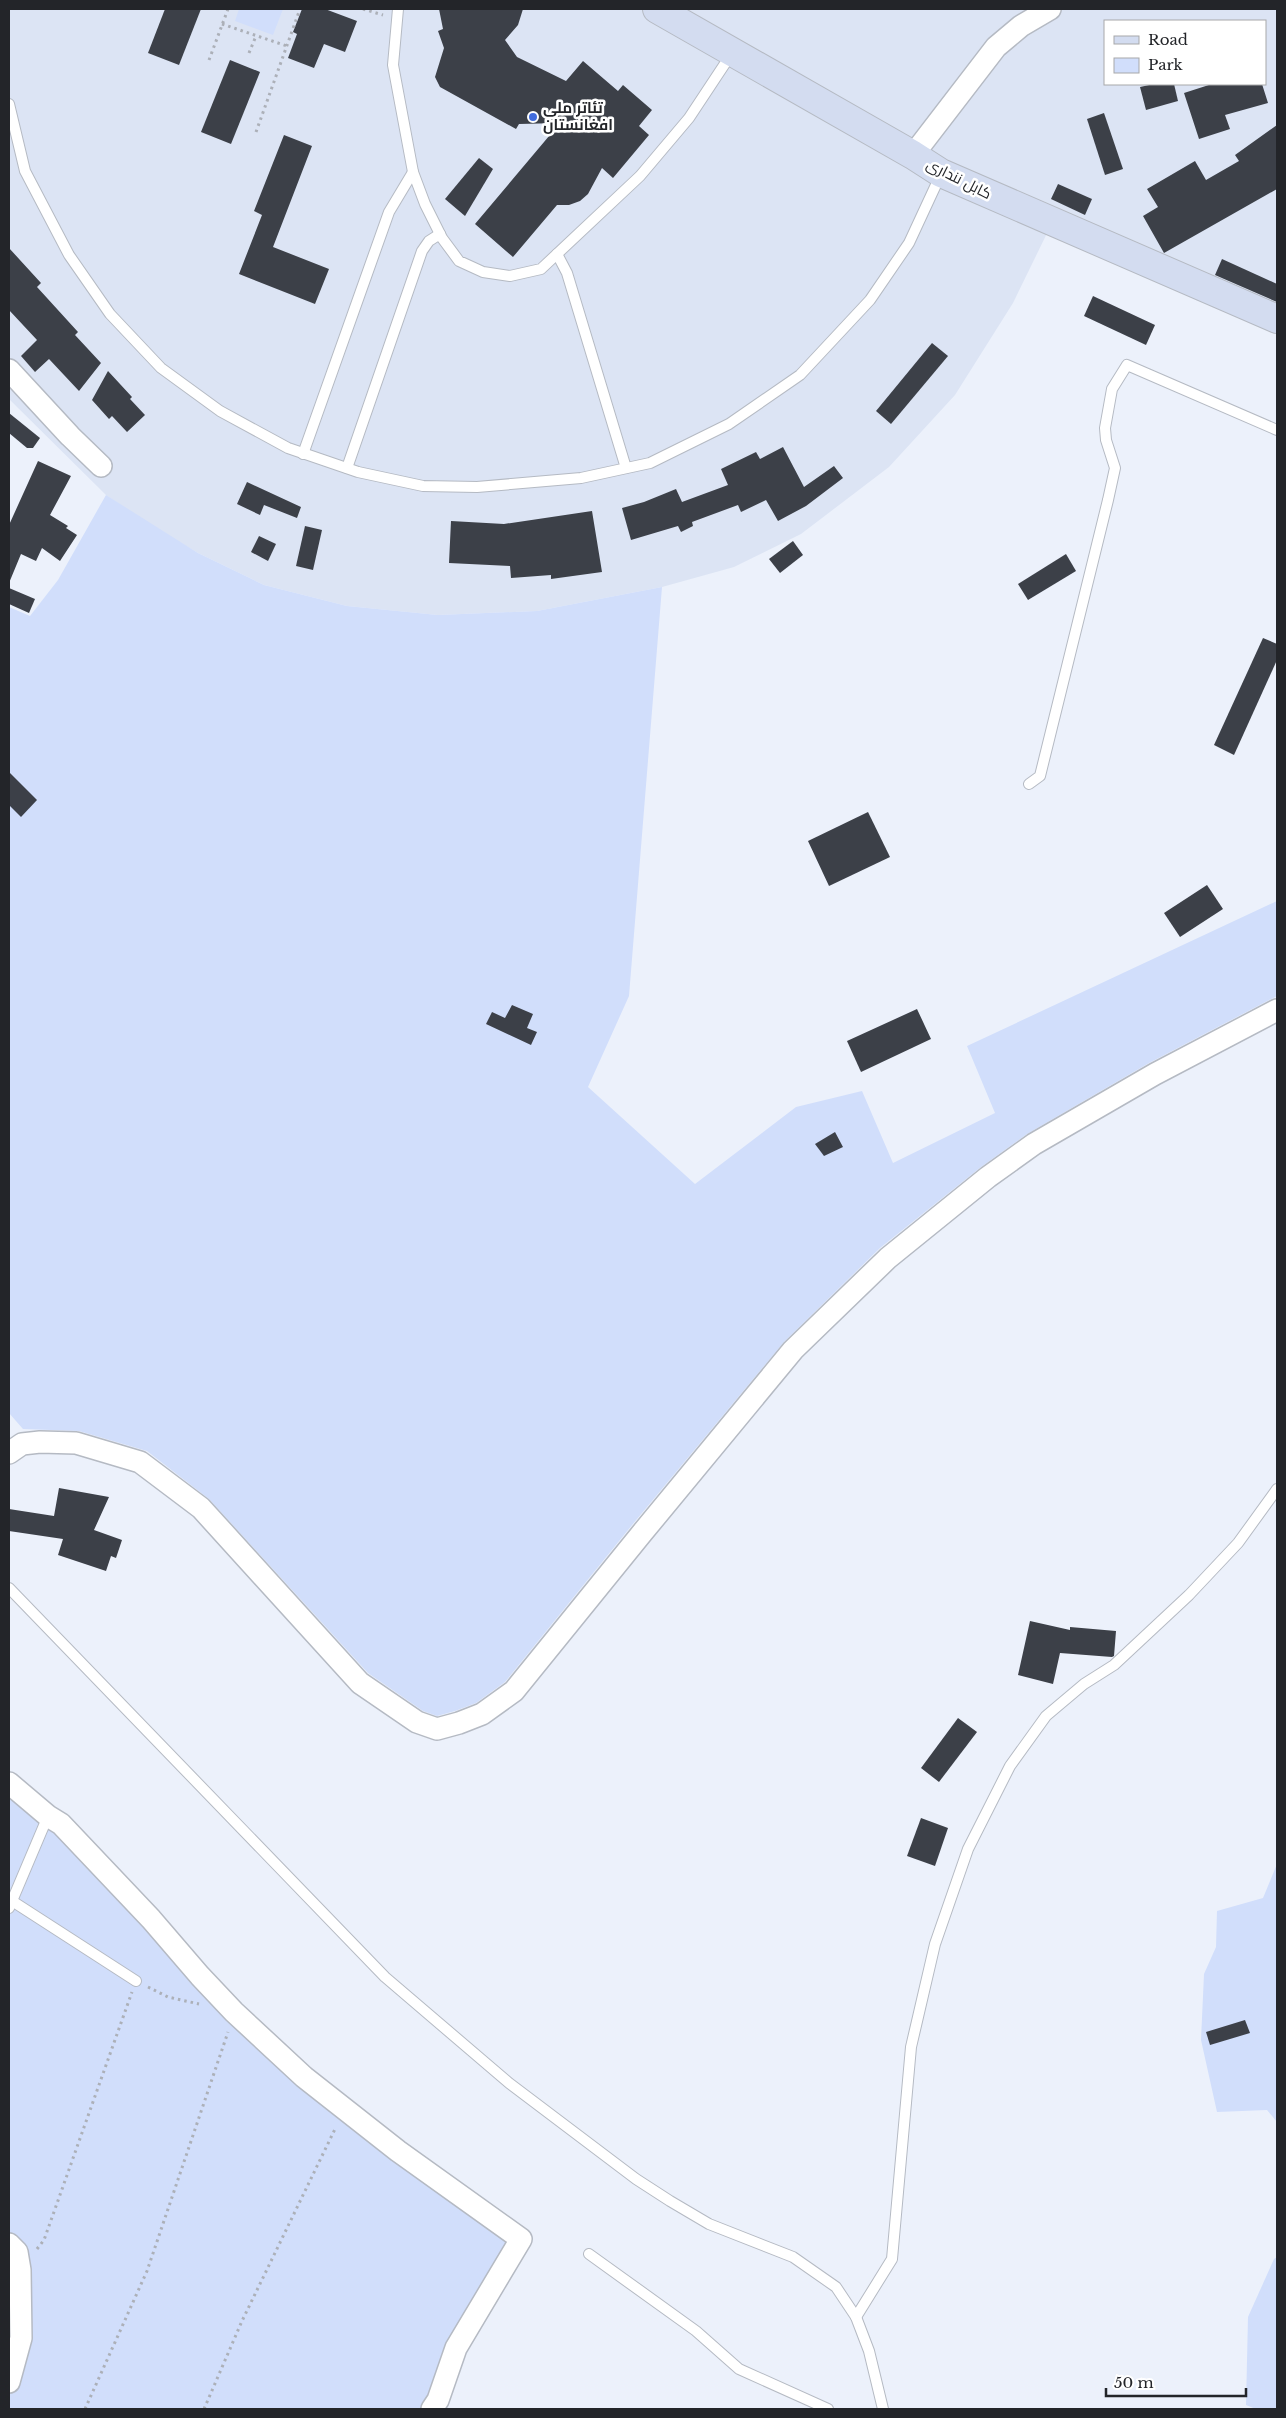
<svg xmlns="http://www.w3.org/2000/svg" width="1286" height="2418" font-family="'Libre Baskerville',Cairo,serif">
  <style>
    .built { fill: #dce4f4; fill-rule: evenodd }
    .green { fill: #d1defb }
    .building { fill: #3c4048 }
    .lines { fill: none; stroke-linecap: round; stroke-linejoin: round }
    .lane-casing { stroke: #b5bac3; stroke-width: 12 }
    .street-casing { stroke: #b5bac3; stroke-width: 24 }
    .secondary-casing { stroke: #b5bac3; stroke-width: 30 }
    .path { stroke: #acb0b8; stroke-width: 3; stroke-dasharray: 2.5 4; stroke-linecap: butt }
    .lane { stroke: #fff; stroke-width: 10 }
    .street { stroke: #fff; stroke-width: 21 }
    .secondary { stroke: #d3dcf0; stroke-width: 28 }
    .poi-dot { fill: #416cdd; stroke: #fff; stroke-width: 2 }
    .labels { text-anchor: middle; stroke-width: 5; stroke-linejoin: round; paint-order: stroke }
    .poi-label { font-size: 15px; font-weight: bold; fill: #232529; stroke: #fff; text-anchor: start }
    .street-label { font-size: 15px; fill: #232529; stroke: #fff }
  </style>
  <rect width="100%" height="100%" fill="#ecf1fb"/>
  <path class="built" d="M9 9H1277V319L1052 223 1013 303 955 395 889 467 801 534 734 567 662 587 537 611 438 615 347 606 264 585 198 553 139 518 106 495 9 399ZM1105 21H1265V84H1105Z"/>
  <g class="green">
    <polygon points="239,9 283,9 273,35 235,21"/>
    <polygon points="106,495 198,553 264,585 347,606 438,615 537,611 662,587 629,996 588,1087 695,1184 796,1107 862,1091 893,1163 995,1113 967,1046 1277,901 1277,996 1149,1063 1027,1134 981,1167 880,1248 784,1342 632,1525 505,1682 476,1703 455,1711 437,1716 423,1711 368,1673 209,1499 147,1451 79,1431 23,1429 9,1413 9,607 30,616 58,580"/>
    <polygon points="9,1783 234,2012 521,2239 432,2409 9,2409 9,2382 21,2337 9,2244"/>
    <polygon points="1277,1864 1277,2122 1267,2110 1217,2112 1201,2040 1204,1974 1216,1947 1217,1911 1263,1898"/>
    <polygon points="1277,2257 1277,2409 1256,2409 1246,2405 1248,2317 1274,2259"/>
  </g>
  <g class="building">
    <polygon points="165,9 201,9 179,65 148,53"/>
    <polygon points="302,9 325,9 357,21 345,52 324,44 314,68 288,58 297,34 293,32"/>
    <polygon points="439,9 523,9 518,25 505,40 517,57 566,81 583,61 618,91 623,85 652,110 639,126 649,135 613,178 602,168 588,194 580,201 569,205 557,205 513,257 475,224 560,123 519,124 516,129 440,87 435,77 444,48 438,31 443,29"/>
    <polygon points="230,60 260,72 231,144 201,132"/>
    <polygon points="1154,84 1174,84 1178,101 1146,110 1140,87"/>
    <polygon points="1212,84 1262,84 1268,103 1225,115 1230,129 1199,139 1184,93"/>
    <polygon points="1104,113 1123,169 1105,175 1087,119"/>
    <polygon points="1277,125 1277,189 1164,253 1143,216 1158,207 1147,189 1195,161 1206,180 1239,161 1235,155"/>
    <polygon points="284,135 312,146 273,247 329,269 315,304 239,274 262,215 254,211"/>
    <polygon points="479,158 493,169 465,216 445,199"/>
    <polygon points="1058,184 1092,199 1085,215 1051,199"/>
    <polygon points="9,248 41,283 37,287 78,332 75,335 101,363 79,391 49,359 35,372 21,356 37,340 9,310"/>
    <polygon points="1222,259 1277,284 1277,302 1215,275"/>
    <polygon points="1093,296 1155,325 1146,345 1084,316"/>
    <polygon points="932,343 948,356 891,424 876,411"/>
    <polygon points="108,371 132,397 130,399 145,415 127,432 112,416 109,419 92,400"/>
    <polygon points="9,413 40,438 33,448 27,448 9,433"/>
    <polygon points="783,447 804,487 834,466 843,478 806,506 778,521 766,500 741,512 738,505 692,522 693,526 681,532 678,526 631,540 622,508 644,502 676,489 682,502 728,485 721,469 756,452 760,459"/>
    <polygon points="38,461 71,476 50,515 68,526 66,528 77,535 60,561 42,548 36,561 21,554 9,583 9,525"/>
    <polygon points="247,482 301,507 297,518 264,505 260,515 237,504"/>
    <polygon points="592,511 602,572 551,579 551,575 511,578 510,566 449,563 451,521 504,524"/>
    <polygon points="305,526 322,530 313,570 296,566"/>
    <polygon points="259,536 276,544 268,561 251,552"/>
    <polygon points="793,541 803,555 780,573 769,559"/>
    <polygon points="1066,554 1076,571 1028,600 1018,584"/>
    <polygon points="9,588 35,599 29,613 9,604"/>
    <polygon points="1263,638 1277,644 1277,660 1234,755 1214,745"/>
    <polygon points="9,772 37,800 21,817 9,805"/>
    <polygon points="868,812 890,857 829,886 808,841"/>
    <polygon points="1207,885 1223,909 1180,937 1164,913"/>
    <polygon points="512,1005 533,1014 527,1028 537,1032 531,1045 486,1024 492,1012 505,1018"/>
    <polygon points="917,1009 931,1039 861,1072 847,1041"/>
    <polygon points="835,1132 843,1147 824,1156 815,1144"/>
    <polygon points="59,1488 109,1497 94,1530 122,1540 116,1558 111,1556 106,1571 58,1555 63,1539 9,1531 9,1509 54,1516"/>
    <polygon points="1030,1621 1070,1630 1070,1627 1116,1631 1114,1656 1112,1657 1060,1653 1053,1684 1018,1675"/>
    <polygon points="958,1718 977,1732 939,1782 921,1768"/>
    <polygon points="921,1818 948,1828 935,1866 907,1856"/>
    <polygon points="1245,2020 1250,2033 1210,2045 1206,2032"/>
  </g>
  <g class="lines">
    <g class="lane-casing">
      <g id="lane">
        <polyline points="398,9 393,65 413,172 425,204 442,238 459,261 483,272 510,276 541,269 640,176 689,118 732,53"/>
        <polyline points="9,104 25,171 69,255 110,314 161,368 220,411 288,448 358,472 423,486 477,487 581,478 650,463 729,424 800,375 870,300 909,243 941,174"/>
        <polyline points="557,254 567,273 626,468"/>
        <polyline points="303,454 389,212 413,172"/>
        <polyline points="347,468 422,251 429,241 440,234"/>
        <polyline points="1029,784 1040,776 1108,500 1115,468 1106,440 1105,428 1112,389 1127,365 1277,430"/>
        <polyline points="9,1588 385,1977 509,2083 636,2179 670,2201 709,2224 793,2257 836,2287 856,2317 869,2351 883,2409"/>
        <polyline points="9,1899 136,1981"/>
        <polyline points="9,1908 48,1816"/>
        <polyline points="589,2254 696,2331 739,2369 828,2409"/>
        <polyline points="856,2317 892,2259 911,2047 935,1944 968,1849 1010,1766 1046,1716 1084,1684 1114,1665 1189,1595 1238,1543 1277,1489"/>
      </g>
    </g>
    <g class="street-casing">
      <g id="street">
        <polyline points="913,155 996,47 1021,26 1050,9"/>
        <polyline points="9,370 70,436 101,466"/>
        <polyline points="9,1453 22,1444 40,1442 76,1443 140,1462 201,1508 360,1683 417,1722 437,1729 459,1723 482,1714 514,1691 642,1533 793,1350 888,1258 988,1177 1034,1144 1155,1074 1277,1010"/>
        <polyline points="9,1783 48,1816 61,1824 151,1919 200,1976 234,2012 304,2077 398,2151 521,2239 456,2348 438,2400 432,2409"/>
        <polyline points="9,2244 17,2252 20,2270 21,2338 9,2382"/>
      </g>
    </g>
    <g class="secondary-casing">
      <polyline id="secondary" points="657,9 913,155 941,173 1277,319"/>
    </g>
    <g class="path">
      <polyline points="363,9 383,15"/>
      <polyline points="222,24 287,46"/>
      <polyline points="249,53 256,36"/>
      <polyline points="209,60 228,9"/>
      <polyline points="256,132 300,9"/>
      <polyline points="148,1987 168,1997 199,2004"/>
      <polyline points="37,2249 44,2240 132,1992"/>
      <polyline points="85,2409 147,2271 228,2032"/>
      <polyline points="204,2409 242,2321 336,2127"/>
    </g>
    <use href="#lane" class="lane"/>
    <use href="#street" class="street"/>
    <use href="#secondary" class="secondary"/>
  </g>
  <circle class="poi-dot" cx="533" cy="117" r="5"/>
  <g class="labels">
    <g class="poi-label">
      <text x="543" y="113">تئاتر ملی<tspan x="543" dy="17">افغانستان</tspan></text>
    </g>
    <g class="street-label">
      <text transform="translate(959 179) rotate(27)" y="5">کابل ننداری</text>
    </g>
  </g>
  <rect width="1286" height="2418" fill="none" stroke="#232529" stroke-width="20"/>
  <rect x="1104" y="20" width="162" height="65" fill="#ffffff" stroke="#a7a8a9"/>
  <rect x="1114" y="36" width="25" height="8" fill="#d3dcf0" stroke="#a7a8a9"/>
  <text x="1148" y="45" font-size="15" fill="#232529">Road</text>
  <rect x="1114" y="58" width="25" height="15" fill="#d1defb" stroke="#a7a8a9"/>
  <text x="1148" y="70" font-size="15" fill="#232529">Park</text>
  <path d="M1106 2388v8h140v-8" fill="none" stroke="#232529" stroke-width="2.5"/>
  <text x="1114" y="2388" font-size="15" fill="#232529" stroke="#ffffff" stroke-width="4" paint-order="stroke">50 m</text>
</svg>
